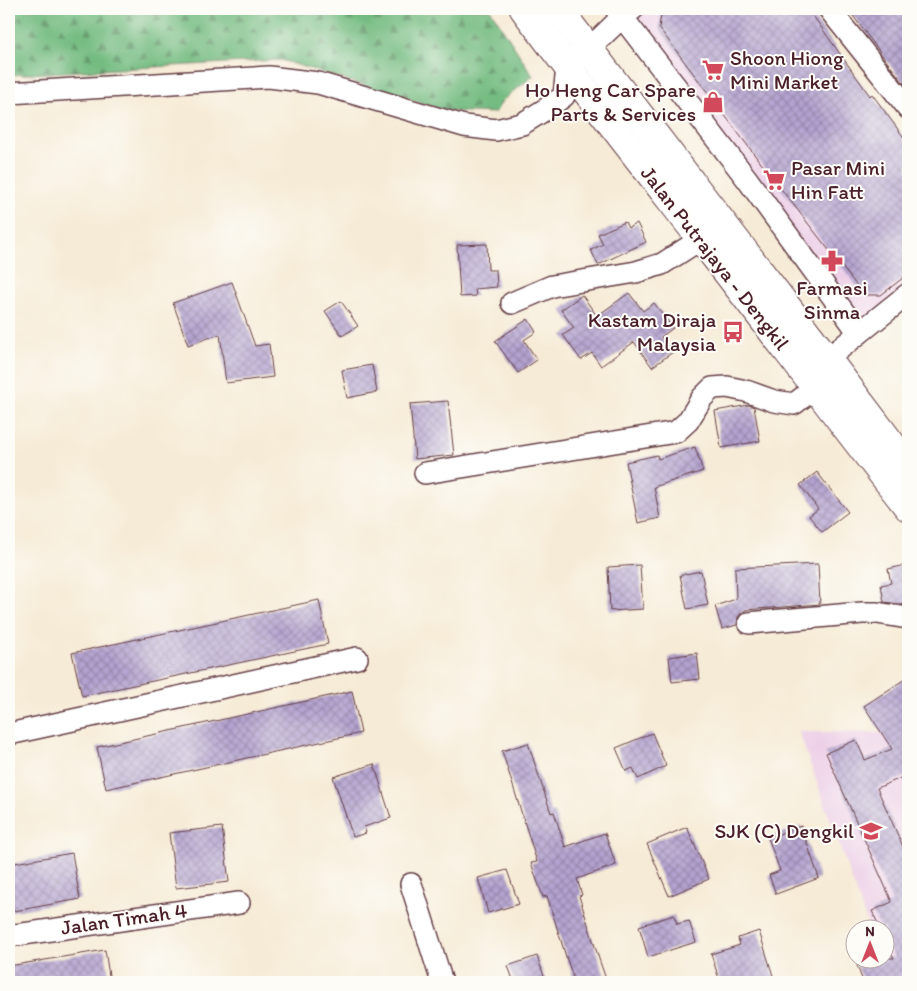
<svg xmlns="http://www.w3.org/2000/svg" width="917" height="991" font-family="Itim,sans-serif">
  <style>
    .built { fill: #edd0e8 }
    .forest { fill: url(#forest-firs); stroke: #5e6d56 }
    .building { fill: url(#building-cross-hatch) }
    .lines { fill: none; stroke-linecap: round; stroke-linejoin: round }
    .minor-casing { stroke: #643e45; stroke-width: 24 }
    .secondary-casing { stroke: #643e45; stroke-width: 30 }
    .minor { stroke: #fff; stroke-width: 21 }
    .secondary { stroke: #fff; stroke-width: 28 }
    .labels { text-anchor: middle; stroke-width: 4; stroke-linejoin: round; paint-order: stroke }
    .poi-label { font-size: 21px; fill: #4a1f2b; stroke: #fdfcf7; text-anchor: end }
    .street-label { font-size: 21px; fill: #4a1f2b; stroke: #fdfcf7 }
  </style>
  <defs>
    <pattern id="forest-firs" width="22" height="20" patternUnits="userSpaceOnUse" patternTransform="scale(1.25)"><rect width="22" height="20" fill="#73bb80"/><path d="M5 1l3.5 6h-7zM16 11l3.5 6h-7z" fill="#609769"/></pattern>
    <pattern id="building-cross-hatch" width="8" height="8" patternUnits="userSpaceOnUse" patternTransform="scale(1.25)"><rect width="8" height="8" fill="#b4a3d0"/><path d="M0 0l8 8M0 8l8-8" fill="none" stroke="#9484a9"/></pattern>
  </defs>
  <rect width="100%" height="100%" fill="#fdfcf7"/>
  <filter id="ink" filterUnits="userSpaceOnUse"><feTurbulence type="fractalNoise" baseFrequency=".02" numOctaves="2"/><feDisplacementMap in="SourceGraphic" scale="10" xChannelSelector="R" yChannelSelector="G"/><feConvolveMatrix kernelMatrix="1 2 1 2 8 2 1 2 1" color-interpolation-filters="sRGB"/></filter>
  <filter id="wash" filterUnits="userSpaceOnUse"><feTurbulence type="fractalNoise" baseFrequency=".0096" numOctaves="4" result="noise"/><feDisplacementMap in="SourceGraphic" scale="20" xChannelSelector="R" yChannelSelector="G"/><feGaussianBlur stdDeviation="1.12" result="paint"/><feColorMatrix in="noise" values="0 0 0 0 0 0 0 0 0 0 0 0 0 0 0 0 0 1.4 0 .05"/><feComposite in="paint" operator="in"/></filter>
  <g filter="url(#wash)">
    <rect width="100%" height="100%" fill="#f6ebd6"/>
    <g class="built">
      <polygon points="646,9 723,9 908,255 908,285 861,323 634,18"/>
      <polygon points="799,732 908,733 908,982 888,982 880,959 884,958 884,928 869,928"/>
    </g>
    <polygon class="forest" points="9,9 490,9 533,76 503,100 495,113 447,111 281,60 9,75"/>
    <g id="blocks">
      <g class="building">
        <polygon points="662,9 811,9 811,13 870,96 872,94 908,143 908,274 881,295 864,295 757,158 659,28"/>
        <polygon points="848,9 908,9 908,88 888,63"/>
        <polygon points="625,222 628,228 637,223 646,242 598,265 591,250 603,244 598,234"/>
        <polygon points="487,244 488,270 496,270 497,287 475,289 476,296 460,297 457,245"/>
        <polygon points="232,282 255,346 269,344 273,377 226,383 220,334 188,345 173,303"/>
        <polygon points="629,293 643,311 654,303 673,328 661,337 673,352 652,367 634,342 601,366 592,353 581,360 563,335 574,328 561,310 582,295 597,316"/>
        <polygon points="341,301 358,326 342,336 325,311"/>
        <polygon points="528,319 536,332 524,340 537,360 518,373 495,341"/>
        <polygon points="372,365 377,392 347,398 342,370"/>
        <polygon points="448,401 454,455 415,459 410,404"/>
        <polygon points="749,405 754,407 760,441 721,448 715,411"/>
        <polygon points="695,447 703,471 654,487 660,518 638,523 626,462 657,455 658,459"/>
        <polygon points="817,472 848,512 822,532 809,516 818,509 800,485"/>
        <polygon points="818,564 820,604 745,610 745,611 741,613 738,617 737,625 722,629 715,606 736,599 735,568"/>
        <polygon points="640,565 643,609 610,611 608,567"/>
        <polygon points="906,565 908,574 908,605 884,602 881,585 891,583 888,569"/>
        <polygon points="701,571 708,605 687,609 680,575"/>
        <polygon points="319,600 328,644 82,696 72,653"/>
        <polygon points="697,653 700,679 672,682 669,657"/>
        <polygon points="908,677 908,775 877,788 908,858 908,982 863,982 856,962 866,958 894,958 884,938 884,928 880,928 872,911 892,902 826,753 856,740 865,760 892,749 864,706"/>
        <polygon points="352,691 361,733 106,789 97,747"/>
        <polygon points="652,733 666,766 638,779 633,768 626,771 616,748"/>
        <polygon points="528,743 551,813 554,812 565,847 605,833 616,865 577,879 582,895 579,896 599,959 607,982 575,982 567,960 547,896 543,897 531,863 537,862 502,751"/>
        <polygon points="374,764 391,818 364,827 366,833 353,837 333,777"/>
        <polygon points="801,826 819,878 776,894 769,875 780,871 768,838"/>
        <polygon points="222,827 229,882 176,888 169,833"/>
        <polygon points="687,827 709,879 669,896 647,844"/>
        <polygon points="72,853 80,899 9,912 9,864"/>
        <polygon points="507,870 519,904 488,913 478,878"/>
        <polygon points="674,915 677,924 689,921 696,942 648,957 639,926"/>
        <polygon points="759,931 775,982 720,982 711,954 740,945 738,938"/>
        <polygon points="105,950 110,982 9,982 9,966"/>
        <polygon points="537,956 546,982 514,982 508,966"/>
      </g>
    </g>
  </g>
  <g filter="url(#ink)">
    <use href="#blocks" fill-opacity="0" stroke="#643e45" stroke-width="1"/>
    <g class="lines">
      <g class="minor-casing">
        <g id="minor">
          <polyline points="616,9 747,179 859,333"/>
          <polyline points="829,9 908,108"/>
          <polyline points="9,93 269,77 318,83 464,126 496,130 522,124 549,107 564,96 567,67 589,49 622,17 633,9"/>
          <polyline points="512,303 552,286 636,272 662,264 701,239"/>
          <polyline points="827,359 908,294"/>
          <polyline points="425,473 676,432 688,421 702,398 712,388 727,387 746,391 774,401 794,404 815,388"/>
          <polyline points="749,623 862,613 877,613 908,618"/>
          <polyline points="9,734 357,658"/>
          <polyline points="411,884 442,982"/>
          <polyline points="9,936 239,903"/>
        </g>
      </g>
      <g class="secondary-casing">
        <g id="secondary">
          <path d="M524 9C582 87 642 163 702 240 771 329 839 419 908 507"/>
          <polyline points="558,9 827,359 908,466"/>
        </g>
      </g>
      <use href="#minor" class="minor"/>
      <use href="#secondary" class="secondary"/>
    </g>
  </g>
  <defs>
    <g id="supermarket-bare" transform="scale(1.725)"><path d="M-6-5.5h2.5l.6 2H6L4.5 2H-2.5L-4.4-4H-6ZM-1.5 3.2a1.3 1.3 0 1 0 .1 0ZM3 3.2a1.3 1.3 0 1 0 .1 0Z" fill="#d1495b" stroke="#fdfcf7" stroke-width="2.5" paint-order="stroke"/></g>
    <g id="shop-bare" transform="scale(1.725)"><path d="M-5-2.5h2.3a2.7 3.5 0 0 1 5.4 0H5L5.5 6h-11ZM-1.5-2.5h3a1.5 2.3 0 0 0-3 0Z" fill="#d1495b" stroke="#fdfcf7" stroke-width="2.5" paint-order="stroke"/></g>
    <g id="pharmacy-bare" transform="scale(1.725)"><path d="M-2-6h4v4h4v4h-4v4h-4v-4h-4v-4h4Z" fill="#d1495b" stroke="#fdfcf7" stroke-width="2.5" paint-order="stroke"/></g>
    <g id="bus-bare" transform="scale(1.725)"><path d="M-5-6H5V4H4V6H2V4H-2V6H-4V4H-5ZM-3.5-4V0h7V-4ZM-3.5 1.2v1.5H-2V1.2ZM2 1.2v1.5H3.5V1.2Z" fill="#d1495b" stroke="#fdfcf7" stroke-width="2.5" paint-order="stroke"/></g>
    <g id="school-bare" transform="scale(1.725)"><path d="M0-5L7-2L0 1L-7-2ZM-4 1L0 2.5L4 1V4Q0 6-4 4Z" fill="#d1495b" stroke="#fdfcf7" stroke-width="2.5" paint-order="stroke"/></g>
  </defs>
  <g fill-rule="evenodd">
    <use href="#supermarket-bare" x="713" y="70"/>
    <use href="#shop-bare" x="713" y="102"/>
    <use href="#supermarket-bare" x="774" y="180"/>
    <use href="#pharmacy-bare" x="832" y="261"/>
    <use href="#bus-bare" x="733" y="332"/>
    <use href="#school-bare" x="871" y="831"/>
  </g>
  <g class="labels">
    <g class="poi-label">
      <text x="730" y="65" text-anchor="start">Shoon Hiong<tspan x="730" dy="24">Mini Market</tspan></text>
      <text x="696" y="97">Ho Heng Car Spare<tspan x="696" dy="24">Parts &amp; Services</tspan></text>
      <text x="791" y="175" text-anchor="start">Pasar Mini<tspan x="791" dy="24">Hin Fatt</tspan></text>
      <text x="832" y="295" text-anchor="middle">Farmasi<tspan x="832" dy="24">Sinma</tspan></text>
      <text x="716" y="327">Kastam Diraja<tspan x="716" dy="24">Malaysia</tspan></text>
      <text x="854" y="838">SJK (C) Dengkil</text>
    </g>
    <g class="street-label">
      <text transform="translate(715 258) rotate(52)" y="7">Jalan Putrajaya - Dengkil</text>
      <text transform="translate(124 919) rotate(-8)" y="7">Jalan Timah 4</text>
    </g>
  </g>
  <rect width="917" height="991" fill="none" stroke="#fdfcf7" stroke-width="30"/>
  <g transform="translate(870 944)"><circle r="24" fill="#fdfcf7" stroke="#b5a4a5"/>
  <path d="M0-4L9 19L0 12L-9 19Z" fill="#d1495b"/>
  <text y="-8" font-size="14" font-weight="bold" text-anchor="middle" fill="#4a1f2b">N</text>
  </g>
</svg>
